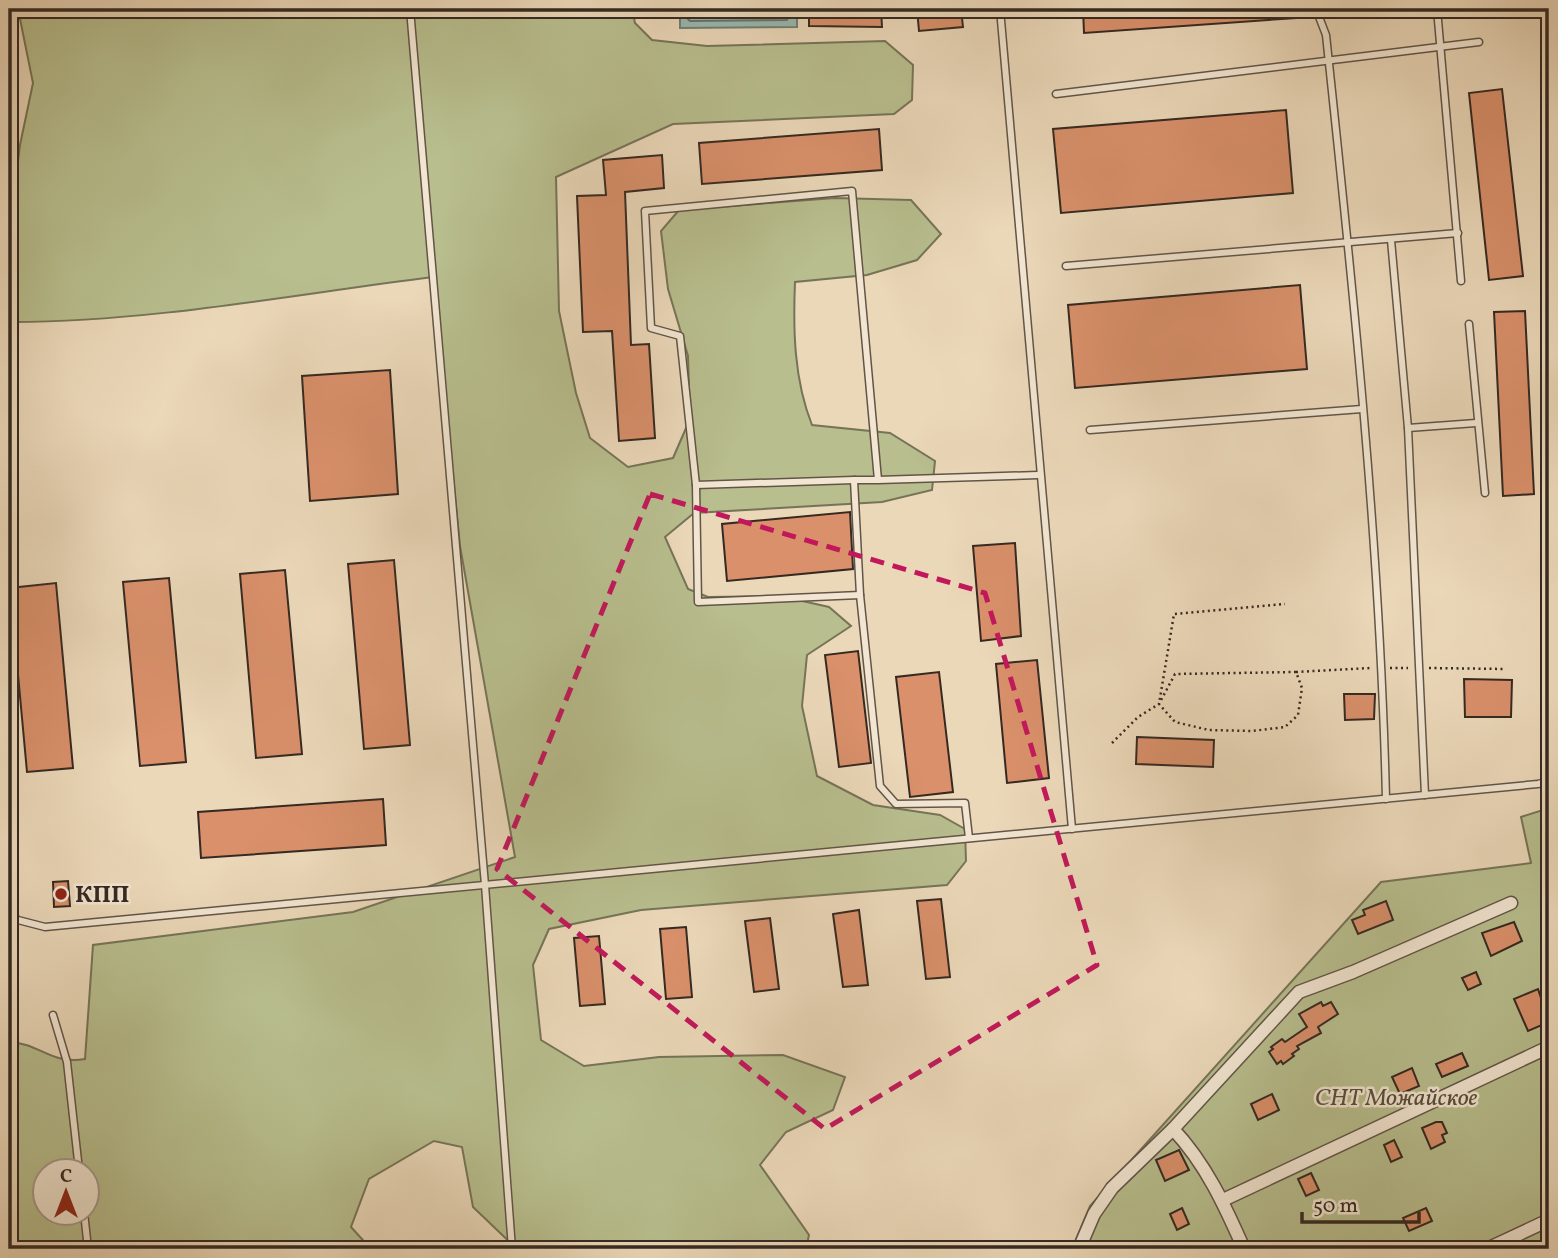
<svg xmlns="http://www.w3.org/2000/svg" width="1558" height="1258" font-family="Vollkorn,serif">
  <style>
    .green { fill: #b8be8e; stroke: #767458; stroke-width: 2; fill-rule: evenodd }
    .water { fill: #98b9b1; stroke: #707f78; stroke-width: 2 }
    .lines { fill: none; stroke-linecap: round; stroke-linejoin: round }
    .shore { stroke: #66716a; stroke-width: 2 }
    .building { fill: #d9906b; stroke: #352922; stroke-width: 2 }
    .service-casing { stroke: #625548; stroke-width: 9 }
    .minor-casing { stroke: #625548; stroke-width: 15 }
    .path { stroke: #352922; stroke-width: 2.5; stroke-dasharray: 2 3.5; stroke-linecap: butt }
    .service { stroke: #f2e6d2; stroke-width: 6 }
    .minor { stroke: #f2e6d2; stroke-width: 12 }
    .marked { fill: none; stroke: #c2185b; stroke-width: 5; stroke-dasharray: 14 9; stroke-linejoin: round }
    .poi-dot { fill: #8f2418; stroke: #f2e6d2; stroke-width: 2.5 }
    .labels { text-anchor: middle; stroke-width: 5; stroke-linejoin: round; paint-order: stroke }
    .poi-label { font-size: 24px; font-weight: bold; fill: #352922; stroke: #f2e6d2; text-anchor: start }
    .park-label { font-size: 24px; font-style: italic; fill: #564e3d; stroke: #f2e6d2 }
  </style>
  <rect width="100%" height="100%" fill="#ebd8b9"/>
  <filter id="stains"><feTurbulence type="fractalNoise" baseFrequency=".00286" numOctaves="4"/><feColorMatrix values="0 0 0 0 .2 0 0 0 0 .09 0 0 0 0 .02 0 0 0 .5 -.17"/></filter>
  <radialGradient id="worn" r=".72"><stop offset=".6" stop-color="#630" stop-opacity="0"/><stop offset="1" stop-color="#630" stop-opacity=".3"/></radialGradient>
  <g class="green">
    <path d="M18 9H632L635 23 652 40 707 46 885 41 913 65 912 100 894 114 673 124 556 177 559 311 576 393 590 438 628 467 673 458 690 419 688 356 668 289 661 231 679 210 835 198 911 200 941 234 917 260 867 275 795 282C793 330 794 380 812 425L890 433 935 461 932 490 882 502 694 513 665 537 688 589 708 597 780 596 829 607 851 626 807 655 802 706 817 776 873 805 940 815 965 829 966 861 947 885 641 910 549 929 533 965 541 1040 584 1066 659 1057 783 1055 845 1077 833 1110 786 1132 760 1165 809 1235 806 1249H517L473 1207 462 1147 434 1141 369 1179 351 1227 371 1249H9V1042C40 1043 51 1065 85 1059L93 945 353 912 515 857 460 546 433 277C296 294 150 322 13 322L12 208 20 145 33 83ZM46 1170H88V1212H46Z"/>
    <polygon points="1549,808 1549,1249 1072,1249 1090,1206 1381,882 1531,863 1521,817"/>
  </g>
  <polygon class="water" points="680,9 797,9 797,27 680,28"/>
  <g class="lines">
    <g class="shore">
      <polyline points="687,9 687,18 690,21 787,20 791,9"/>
      <polyline points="695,9 699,12 782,9"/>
    </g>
  </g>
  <g class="building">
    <polygon points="809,9 881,9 882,27 809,26"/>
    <polygon points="917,9 961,9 963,27 919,31"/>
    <polygon points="1083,9 1295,9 1296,18 1084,33"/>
    <polygon points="1502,89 1523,276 1489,280 1469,93"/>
    <polygon points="1286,110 1293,193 1061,213 1053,129"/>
    <polygon points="879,129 882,170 702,184 699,143"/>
    <polygon points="662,155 664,188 625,192 631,345 649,344 655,438 619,441 612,331 583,332 577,196 606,195 603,160"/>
    <polygon points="1300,285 1307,369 1075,388 1068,305"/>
    <polygon points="1525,311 1534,494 1503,496 1494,312"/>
    <polygon points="390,370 398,494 310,501 302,376"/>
    <polygon points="850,512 853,569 727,581 722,524"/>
    <polygon points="1015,543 1021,636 981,641 973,546"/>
    <polygon points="394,560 410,745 364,749 348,564"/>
    <polygon points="285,570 302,754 256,758 240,574"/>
    <polygon points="169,578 186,762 140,766 123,582"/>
    <polygon points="56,583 73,768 27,772 10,588"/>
    <polygon points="858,651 871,763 839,767 825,655"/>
    <polygon points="1037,660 1049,778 1007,783 996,664"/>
    <polygon points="939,672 953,792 910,797 896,677"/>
    <polygon points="1464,679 1512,680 1511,717 1465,717"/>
    <polygon points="1344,694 1375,694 1374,719 1345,720"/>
    <polygon points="1137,737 1214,740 1213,767 1136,764"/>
    <polygon points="383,799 386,845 201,858 198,812"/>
    <polygon points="68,881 70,906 54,907 53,882"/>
    <polygon points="941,899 950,977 926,979 917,901"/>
    <polygon points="1386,901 1393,920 1358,934 1352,920 1365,915 1363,910"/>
    <polygon points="859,910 868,985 843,987 833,914"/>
    <polygon points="770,918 779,989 754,992 745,921"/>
    <polygon points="1514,922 1522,941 1491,956 1482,933"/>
    <polygon points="686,927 692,997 666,999 660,929"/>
    <polygon points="599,936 605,1004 580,1006 574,938"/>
    <polygon points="1476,972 1481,984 1468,990 1462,978"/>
    <polygon points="1538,989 1549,1022 1528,1031 1514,999"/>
    <polygon points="1321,1002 1323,1006 1331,1002 1338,1014 1318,1027 1321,1033 1297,1046 1299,1049 1292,1054 1294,1056 1283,1064 1281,1061 1277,1064 1269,1052 1273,1049 1271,1047 1282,1039 1285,1042 1307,1027 1299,1014"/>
    <polygon points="1462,1053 1468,1066 1442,1077 1436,1064"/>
    <polygon points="1412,1068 1419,1086 1400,1094 1392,1077"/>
    <polygon points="1272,1094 1279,1110 1258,1120 1251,1104"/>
    <polygon points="1436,1122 1442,1122 1447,1133 1442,1135 1445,1142 1431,1149 1422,1128"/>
    <polygon points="1394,1140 1402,1157 1391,1162 1384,1145"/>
    <polygon points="1179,1150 1189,1170 1165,1181 1156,1160"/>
    <polygon points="1311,1173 1319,1190 1306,1196 1298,1179"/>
    <polygon points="1182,1208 1189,1224 1177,1230 1170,1214"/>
    <polygon points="1426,1208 1432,1221 1409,1231 1403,1218"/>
  </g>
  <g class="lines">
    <g class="service-casing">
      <g id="service">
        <polyline points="410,9 485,885 512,1249"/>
        <polyline points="1000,9 1072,829"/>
        <path d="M1316 9 1326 35C1353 288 1380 544 1386 799"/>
        <polyline points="1437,9 1461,281"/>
        <polyline points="1056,94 1479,42"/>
        <polyline points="1391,240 1408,428 1425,795"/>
        <polyline points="1066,266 1458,233"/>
        <polyline points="1469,324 1485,493"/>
        <polyline points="1408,428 1476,423"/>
        <polyline points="1090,430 1362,409"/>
        <polyline points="854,480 860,595 880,786 896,804 965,803 969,838"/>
        <polyline points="878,480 852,191 645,211 651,328 680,336 696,485 854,480 878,480 1038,475"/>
        <polyline points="696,485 698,602 860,595"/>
        <polyline points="9,913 18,920 45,927 1538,784 1549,781"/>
        <polyline points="53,1015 67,1062 79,1170"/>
        <polyline points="84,1212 88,1249"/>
      </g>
    </g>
    <g class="minor-casing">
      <g id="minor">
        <path d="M1173 1129C1206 1164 1225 1206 1244 1249"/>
        <polyline points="1223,1200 1549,1047"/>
        <polyline points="1079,1249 1094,1214 1112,1188 1173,1129 1299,992 1353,972 1511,903"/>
        <polyline points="1487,1249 1549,1220"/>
      </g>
    </g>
    <g class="path">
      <polyline points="1390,668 1408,668"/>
      <polyline points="1429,668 1506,669"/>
      <polyline points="1296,672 1370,668"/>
      <polyline points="1112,743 1138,717 1159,704 1175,674 1296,672 1302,688 1298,715 1285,727 1252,731 1209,730 1175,722 1159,704 1174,614 1285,604"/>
      <polyline points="1543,794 1549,804"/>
    </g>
    <use href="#service" class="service"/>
    <use href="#minor" class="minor"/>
  </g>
  <path class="marked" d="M650 494 985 593 1097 965 825 1129 497 869Z"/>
  <circle class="poi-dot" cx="61" cy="894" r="7"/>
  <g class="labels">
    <g class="poi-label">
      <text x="75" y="902">КПП</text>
    </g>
    <g class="park-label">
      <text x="1396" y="1105">СНТ Можайское</text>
    </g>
  </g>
  <rect width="1558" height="1258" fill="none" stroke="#ebd8b9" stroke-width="35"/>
  <rect x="10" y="10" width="1537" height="1237" fill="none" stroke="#352922" stroke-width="3.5"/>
  <rect x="18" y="18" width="1523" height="1223" fill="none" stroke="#352922" stroke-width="2"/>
  <g transform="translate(66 1192)"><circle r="33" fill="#f2e6d2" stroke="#a69a8c" stroke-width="2"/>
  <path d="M0-5L12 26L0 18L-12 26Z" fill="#8f2418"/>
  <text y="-10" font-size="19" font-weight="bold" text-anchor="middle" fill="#352922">С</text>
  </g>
  <path d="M1302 1212v10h117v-10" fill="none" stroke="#352922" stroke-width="3.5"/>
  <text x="1313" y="1212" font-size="21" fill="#352922" stroke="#f2e6d2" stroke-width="5" paint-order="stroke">50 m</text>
  <rect width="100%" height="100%" filter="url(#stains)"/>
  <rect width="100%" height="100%" fill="url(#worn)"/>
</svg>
